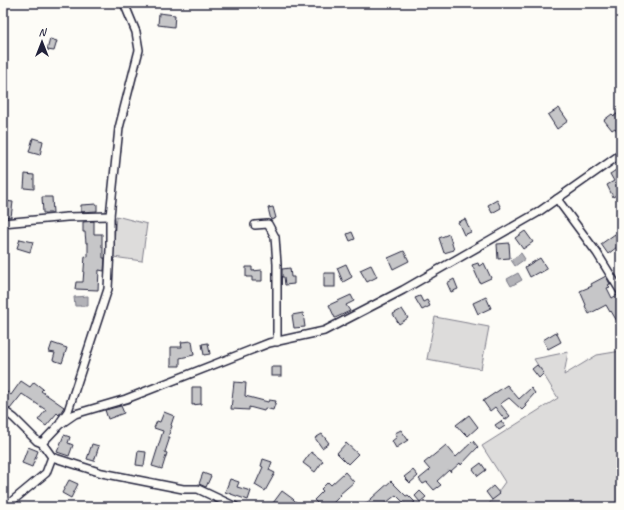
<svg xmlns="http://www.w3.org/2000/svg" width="624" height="510" font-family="Caveat,sans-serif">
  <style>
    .green { fill: #dddcdb; stroke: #807f8b }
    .water { fill: #b2b2b7; stroke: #787885 }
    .building { fill: #c6c6c8; stroke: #22223b }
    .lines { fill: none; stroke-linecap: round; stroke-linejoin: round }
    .minor-casing { stroke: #22223b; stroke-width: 10 }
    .minor { stroke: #fdfcf7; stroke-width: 7 }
  </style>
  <rect width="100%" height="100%" fill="#fdfcf7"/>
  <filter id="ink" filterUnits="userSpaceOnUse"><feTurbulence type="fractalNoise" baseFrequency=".025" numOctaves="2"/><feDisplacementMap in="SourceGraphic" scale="8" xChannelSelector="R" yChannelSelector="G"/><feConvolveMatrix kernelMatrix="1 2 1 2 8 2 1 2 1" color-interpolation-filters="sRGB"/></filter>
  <g filter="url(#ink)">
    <g class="green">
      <polygon points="116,216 147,224 142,261 113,257"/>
      <polygon points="435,317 489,327 481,369 427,359"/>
      <polygon points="621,351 621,507 487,507 505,482 482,446 558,398 534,359 568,352 564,375 597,355"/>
    </g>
    <g class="water">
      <polygon points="521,253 525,259 515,266 511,260"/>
      <polygon points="518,273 522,280 511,286 507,279"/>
      <polygon points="88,296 88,306 75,306 74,297"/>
    </g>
    <g class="building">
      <polygon points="159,13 175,15 174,27 158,25"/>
      <polygon points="50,39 57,41 54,51 47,50"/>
      <polygon points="559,108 568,121 557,129 548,115"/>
      <polygon points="621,111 621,136 615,128 612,130 604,120 612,114 614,116"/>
      <polygon points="33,138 43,141 40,155 29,152"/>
      <polygon points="616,170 619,174 621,172 621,188 619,190 620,193 613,197 607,185 614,181 610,174"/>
      <polygon points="25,174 34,175 34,189 24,188"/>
      <polygon points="42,197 52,197 53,213 43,213"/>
      <polygon points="497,200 501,208 492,213 488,205"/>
      <polygon points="5,201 13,202 11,217 3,216"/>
      <polygon points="97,204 97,211 81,212 81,205"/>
      <polygon points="273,207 276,218 271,220 268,208"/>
      <polygon points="465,219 471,232 464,235 458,222"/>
      <polygon points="94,221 94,234 102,234 102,247 103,247 103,258 105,258 104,271 99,270 98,290 75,289 76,282 83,282 85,256 88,257 88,243 86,243 85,232 83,232 83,222"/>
      <polygon points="525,231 533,242 523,249 515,238"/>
      <polygon points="352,232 355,239 350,241 347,234"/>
      <polygon points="449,234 454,250 444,253 439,238"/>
      <polygon points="615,234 621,242 621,244 608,254 601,244"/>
      <polygon points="20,239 33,242 30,252 17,248"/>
      <polygon points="509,243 510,258 498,259 497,244"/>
      <polygon points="404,251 409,261 393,269 388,258"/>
      <polygon points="540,258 547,269 540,273 539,272 530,277 525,267"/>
      <polygon points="478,263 479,266 484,263 491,278 480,283 472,265"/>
      <polygon points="346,264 352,277 343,282 337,268"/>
      <polygon points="371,265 377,277 367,282 360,270"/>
      <polygon points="246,267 252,267 252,271 262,270 262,281 252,281 252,277 246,277"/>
      <polygon points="290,268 291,277 294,277 294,284 285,285 284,277 282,277 282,269"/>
      <rect x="324" y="273" width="11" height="14"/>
      <polygon points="606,276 610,284 608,285 610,287 607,288 612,298 617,295 621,302 621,328 611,311 610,312 606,305 589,314 585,306 586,305 580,291 592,286 591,284"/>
      <polygon points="454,279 458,289 451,292 447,283"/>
      <polygon points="351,295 354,301 346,305 350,311 335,318 329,305"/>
      <polygon points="420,296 423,302 427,300 430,306 422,310 415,298"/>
      <polygon points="486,297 491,308 478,314 473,303"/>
      <polygon points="402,309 408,318 399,324 393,314"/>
      <polygon points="303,313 305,327 294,328 292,315"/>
      <polygon points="556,332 561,342 548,349 543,340"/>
      <polygon points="192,341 194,355 180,358 180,366 171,366 171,347 182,347 181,342"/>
      <polygon points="52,343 67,348 62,363 53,360 55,353 49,352"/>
      <polygon points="208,343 210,354 204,355 202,344"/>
      <polygon points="537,365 544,373 539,378 532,369"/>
      <rect x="271" y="367" width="10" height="9"/>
      <polygon points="21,381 30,387 34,382 43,389 41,391 64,407 59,415 57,413 46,426 38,420 46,410 22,394 10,409 3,404 3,389 11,395"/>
      <polygon points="234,382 246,383 245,396 268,402 269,400 276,401 273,410 265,408 264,411 249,407 249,410 231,409"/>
      <polygon points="507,385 519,399 531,388 535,393 525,404 526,406 522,410 509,398 500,404 510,416 505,420 495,407 490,411 483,401"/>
      <polygon points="192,387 201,387 201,404 192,405"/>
      <polygon points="121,406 124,413 108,419 105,410"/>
      <polygon points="164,412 174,416 171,425 172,426 168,437 170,437 165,452 167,453 162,469 152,466 163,431 154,428 157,421 160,422"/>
      <polygon points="469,415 478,427 468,436 464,432 463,433 456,425"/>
      <polygon points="501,421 505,426 499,430 495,425"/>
      <polygon points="401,430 408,440 396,448 392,441 397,437 395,433"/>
      <polygon points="322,434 329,443 322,448 315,438"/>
      <polygon points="64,435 70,437 68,443 73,445 69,456 57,452"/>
      <polygon points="473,441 478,447 461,465 460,463 450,472 449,470 437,481 441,485 434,490 427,482 423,484 419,479 430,470 424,463 440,450 446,445 456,457"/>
      <polygon points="346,443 358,454 348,464 337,453"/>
      <polygon points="92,444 99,446 94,461 87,459"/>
      <polygon points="28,447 38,451 32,467 22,463"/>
      <polygon points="138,451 146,452 144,466 136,465"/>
      <polygon points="311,452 323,461 315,472 303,463"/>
      <polygon points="263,459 272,462 269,470 275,473 265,491 255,485 263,467 261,466"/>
      <polygon points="481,463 486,470 478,476 473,469"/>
      <polygon points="413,470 418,476 410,483 404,477"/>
      <polygon points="345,472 354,482 340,494 341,495 329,507 321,507 314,500 323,491 321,489 328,482 331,485"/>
      <polygon points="203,473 211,476 206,487 199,484"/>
      <polygon points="230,479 239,482 237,487 251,491 248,500 225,492"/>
      <polygon points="69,480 78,484 71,498 62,493"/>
      <polygon points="391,481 406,496 408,495 415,502 409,507 408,507 396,495 382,506 380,505 377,507 362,507"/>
      <polygon points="493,486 500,494 492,500 486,492"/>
      <polygon points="282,491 293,499 301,507 270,507"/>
      <polygon points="420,491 426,497 420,502 415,496"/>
    </g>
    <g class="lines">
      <g class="minor-casing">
        <g id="minor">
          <polyline points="557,199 597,253 621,292"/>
          <polyline points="3,223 67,217 110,216"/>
          <polyline points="255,225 268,224 275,237 277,264 277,342"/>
          <polyline points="3,410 14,418 37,441 42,443"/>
          <polyline points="61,421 68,411 108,289 110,249 110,216 119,128 139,50 136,32 124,3"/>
          <polyline points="52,457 102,473 183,489 198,489 236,507"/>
          <polyline points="5,507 46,473 52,457 42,443 59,425 75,414 126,399 269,343 324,331 403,290 537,213 621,154"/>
        </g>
      </g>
      <use href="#minor" class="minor"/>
    </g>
  </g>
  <rect width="624" height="510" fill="none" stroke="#fdfcf7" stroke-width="16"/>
  <rect x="8" y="8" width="608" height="494" fill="none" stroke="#22223b" stroke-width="1.5" filter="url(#ink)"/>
  <g transform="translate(42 42)" stroke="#fdfcf7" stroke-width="3" paint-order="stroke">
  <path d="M0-3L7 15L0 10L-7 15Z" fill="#22223b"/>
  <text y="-6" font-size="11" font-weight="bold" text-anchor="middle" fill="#22223b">N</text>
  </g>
</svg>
